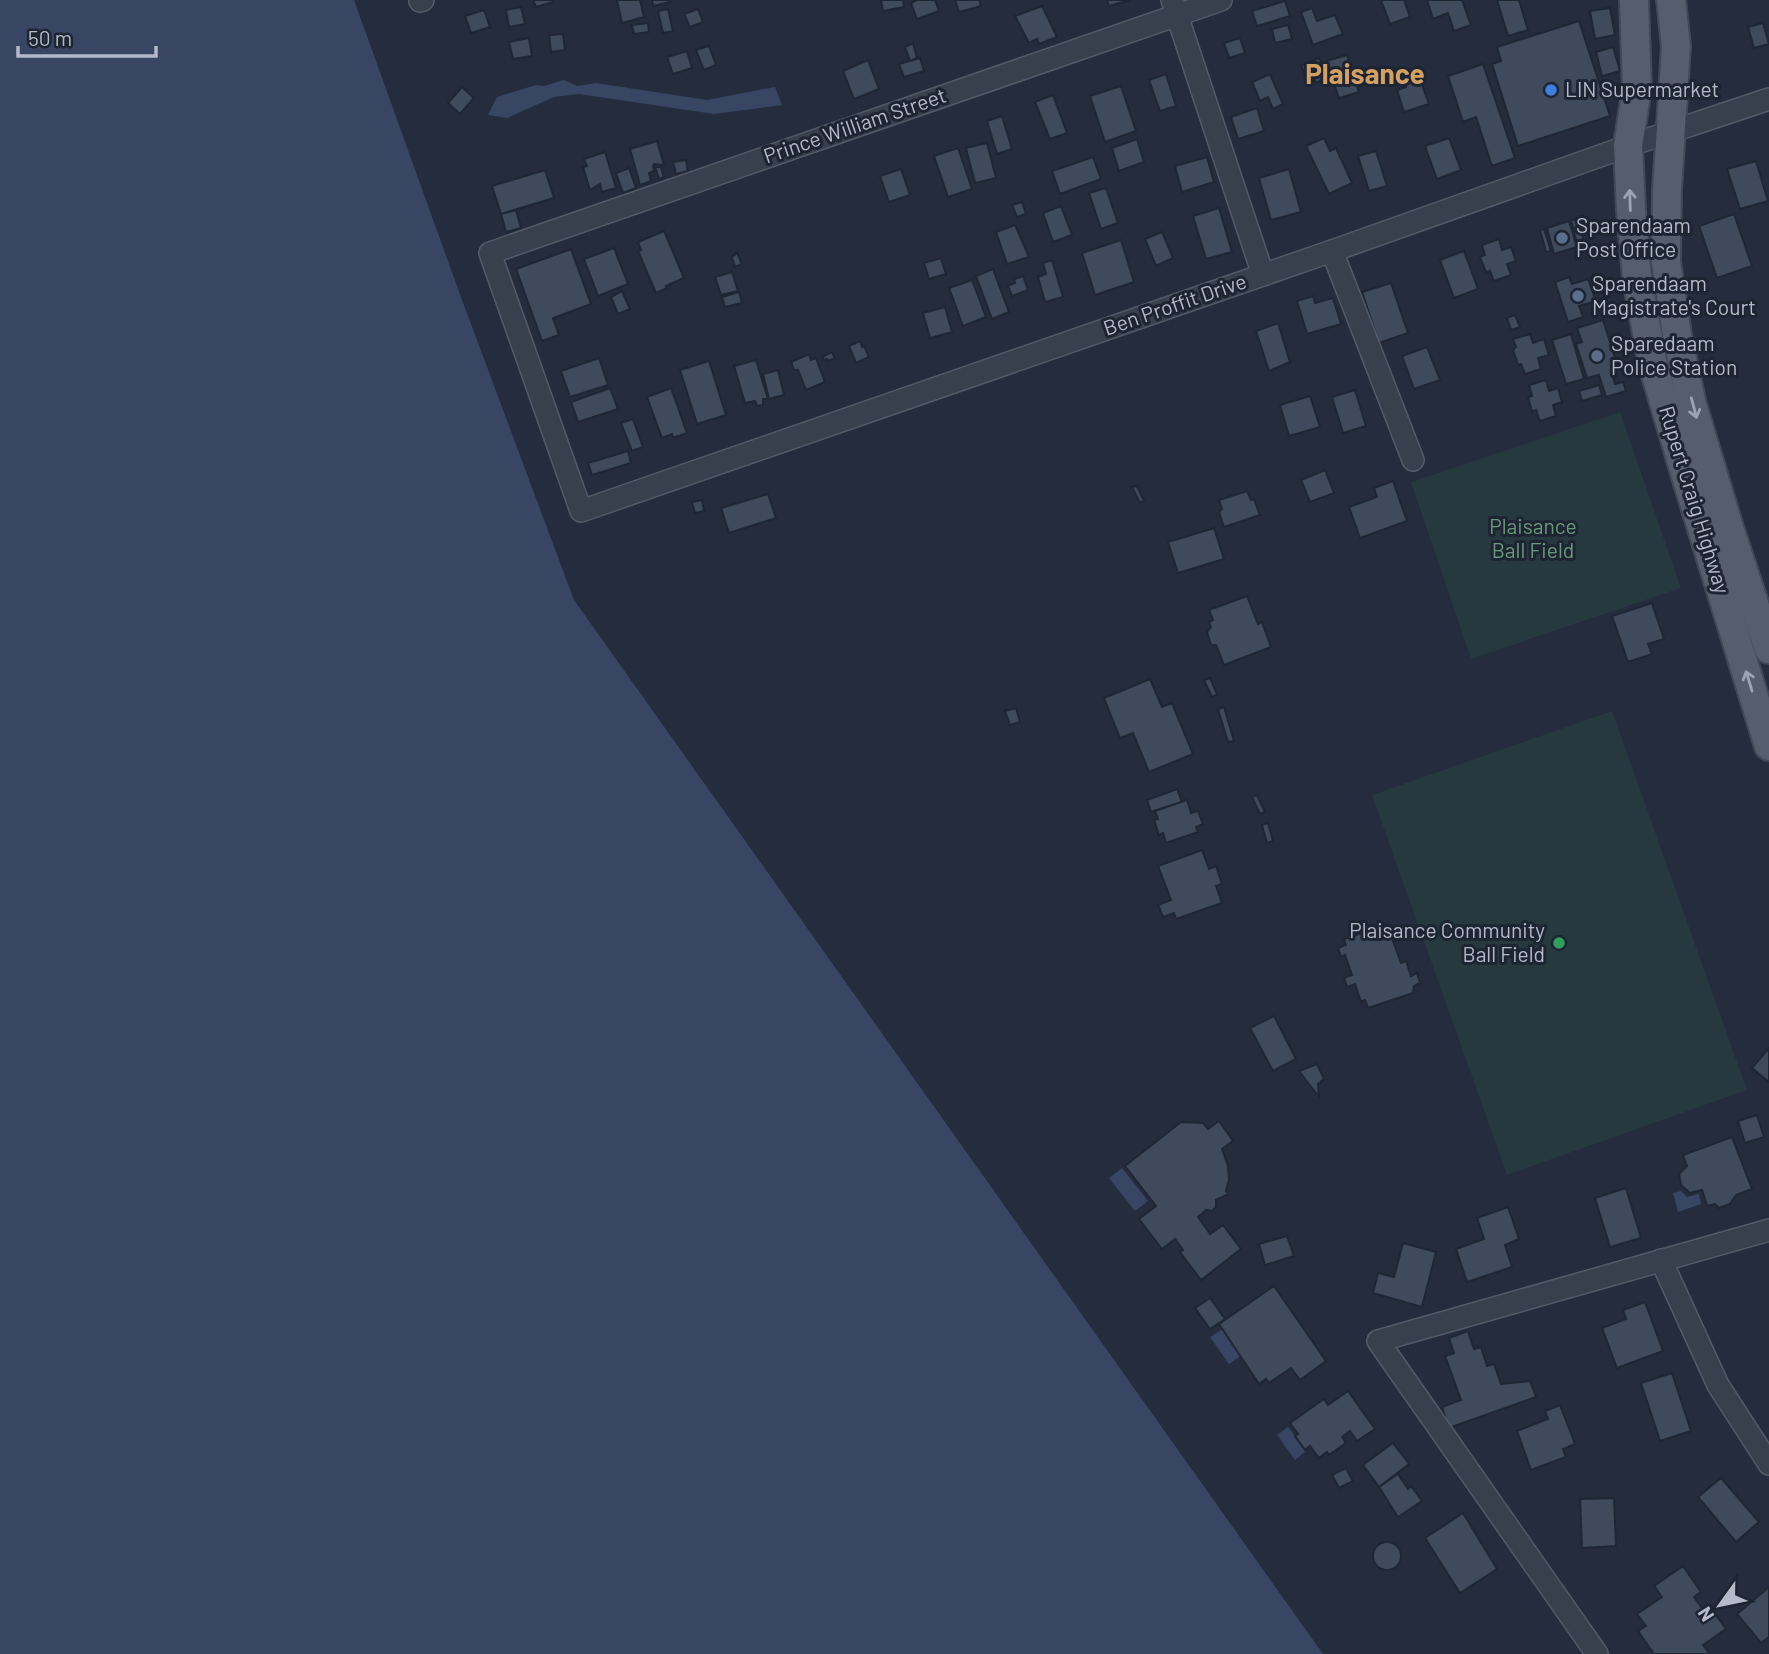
<svg xmlns="http://www.w3.org/2000/svg" width="1769" height="1654" font-family="Barlow,sans-serif">
  <style>
    .green { fill: #26393e }
    .water { fill: #384664 }
    .building { fill: #404a5d; stroke: #1f2634; stroke-width: 2 }
    .lines { fill: none; stroke-linecap: round; stroke-linejoin: round }
    .minor-casing { stroke: #535a68; stroke-width: 24 }
    .major-casing { stroke: #414856; stroke-width: 32 }
    .minor { stroke: #383f4d; stroke-width: 21 }
    .major { stroke: #565d6d; stroke-width: 28 }
    .oneway { stroke: #9ca3b2 }
    .shop-dot { fill: #3f7fe0; stroke: #1d2432; stroke-width: 2.5 }
    .service-dot { fill: #5c6f8a; stroke: #1d2432; stroke-width: 2.5 }
    .leisure-dot { fill: #2e9e5b; stroke: #1d2432; stroke-width: 2.5 }
    .labels { text-anchor: middle; stroke-width: 6; stroke-linejoin: round; paint-order: stroke }
    .poi-label { font-size: 21px; fill: #b4bac9; stroke: #1d2432; text-anchor: start }
    .street-label { font-size: 21px; fill: #b4bac9; stroke: #1d2432 }
    .park-label { font-size: 21px; fill: #6b997b; stroke: #1d2432 }
    .district-label { font-size: 28px; font-weight: bold; fill: #d3a064; stroke: #1d2432 }
  </style>
  <rect width="100%" height="100%" fill="#242c3d"/>
  <g class="green">
    <polygon points="1620,412 1681,588 1471,659 1411,482"/>
    <polygon points="1612,711 1747,1090 1507,1175 1372,795"/>
  </g>
  <g class="water">
    <polygon points="0,0 354,0 462,300 574,600 1323,1654 0,1654"/>
    <polygon points="564,80 577,86 596,83 707,100 775,87 782,105 714,114 579,94 554,97 507,118 488,115 497,97 536,85 544,86"/>
    <polygon points="1122,1168 1148,1201 1135,1211 1109,1178"/>
    <polygon points="1681,1191 1687,1197 1699,1194 1701,1204 1678,1212 1673,1193"/>
    <polygon points="1224,1328 1242,1355 1229,1364 1210,1337"/>
    <polygon points="1288,1427 1306,1451 1295,1460 1277,1435"/>
  </g>
  <g class="building">
    <polygon points="533,0 553,0 553,2 536,7"/>
    <polygon points="617,0 640,0 644,17 622,23"/>
    <polygon points="652,0 670,0 670,2 653,6"/>
    <polygon points="881,0 903,0 904,7 883,11"/>
    <polygon points="917,0 935,0 939,11 917,19 911,3"/>
    <polygon points="955,0 979,0 981,6 959,12"/>
    <polygon points="1107,0 1130,0 1109,6"/>
    <polygon points="1381,0 1404,0 1410,17 1390,24"/>
    <polygon points="1427,0 1462,0 1471,25 1454,31 1448,13 1433,19"/>
    <polygon points="1497,0 1519,0 1528,30 1508,36"/>
    <polygon points="1285,1 1290,16 1257,26 1252,11"/>
    <polygon points="1042,6 1057,37 1039,44 1037,39 1029,43 1015,16"/>
    <polygon points="521,7 525,24 509,27 506,10"/>
    <polygon points="1312,8 1317,21 1335,15 1343,34 1313,45 1301,12"/>
    <polygon points="1610,8 1615,35 1595,39 1590,11"/>
    <polygon points="668,9 673,31 663,33 658,11"/>
    <polygon points="698,9 703,22 690,27 684,14"/>
    <polygon points="484,10 490,27 471,33 465,16"/>
    <polygon points="1579,21 1610,116 1518,146 1492,64 1501,61 1497,47"/>
    <polygon points="648,23 649,32 634,34 632,25"/>
    <polygon points="1763,23 1769,44 1754,48 1748,27"/>
    <polygon points="1288,25 1292,39 1275,43 1272,29"/>
    <polygon points="563,34 565,50 551,52 549,35"/>
    <polygon points="529,38 532,56 513,59 509,42"/>
    <polygon points="1240,38 1245,53 1229,58 1224,43"/>
    <polygon points="913,43 917,58 910,61 905,47"/>
    <polygon points="709,46 716,65 704,70 696,50"/>
    <polygon points="1613,47 1620,71 1602,76 1596,52"/>
    <polygon points="687,51 692,68 673,74 667,57"/>
    <polygon points="1347,55 1359,92 1339,98 1326,61"/>
    <polygon points="920,58 924,71 904,77 899,64"/>
    <polygon points="1319,58 1328,77 1316,83 1313,76 1307,79 1301,66"/>
    <polygon points="868,60 879,89 854,99 843,71"/>
    <polygon points="1483,64 1515,158 1492,166 1476,117 1463,122 1448,76"/>
    <polygon points="1166,74 1176,106 1160,111 1149,80"/>
    <polygon points="1270,74 1283,104 1273,109 1268,97 1260,101 1252,82"/>
    <polygon points="1419,77 1429,104 1404,112 1397,90 1406,87 1405,82"/>
    <polygon points="1121,86 1136,131 1105,142 1090,96"/>
    <polygon points="462,87 474,98 460,114 448,103"/>
    <polygon points="1053,95 1067,133 1050,139 1035,102"/>
    <polygon points="1257,108 1264,131 1238,139 1231,117"/>
    <polygon points="1002,116 1012,149 997,154 987,121"/>
    <polygon points="1324,138 1330,151 1336,148 1352,183 1329,194 1306,146"/>
    <polygon points="1449,138 1461,170 1437,179 1425,146"/>
    <polygon points="1137,139 1144,162 1119,171 1112,148"/>
    <polygon points="657,141 664,165 654,164 653,166 654,171 649,173 651,181 640,185 630,149"/>
    <polygon points="987,143 996,178 975,183 966,148"/>
    <polygon points="958,148 972,189 948,197 934,156"/>
    <polygon points="1376,151 1387,186 1369,191 1358,156"/>
    <polygon points="605,152 616,188 602,192 600,184 590,190 583,167 587,166 584,159"/>
    <polygon points="1093,157 1101,179 1060,194 1052,171"/>
    <polygon points="1207,157 1214,182 1182,192 1175,166"/>
    <polygon points="686,160 688,171 676,174 673,162"/>
    <polygon points="1756,161 1768,201 1740,209 1727,169"/>
    <polygon points="655,167 661,167 664,177 659,179"/>
    <polygon points="629,168 636,188 623,193 616,173"/>
    <polygon points="901,169 910,195 889,202 880,176"/>
    <polygon points="1289,169 1301,212 1271,220 1259,178"/>
    <polygon points="545,170 554,198 501,214 492,186"/>
    <polygon points="1106,188 1118,223 1101,229 1089,193"/>
    <polygon points="1022,202 1026,214 1017,217 1012,205"/>
    <polygon points="1061,206 1072,235 1053,242 1043,213"/>
    <polygon points="1219,208 1232,252 1206,259 1193,216"/>
    <polygon points="516,210 521,228 506,232 501,214"/>
    <polygon points="1734,214 1752,266 1717,278 1699,226"/>
    <polygon points="1578,219 1584,242 1577,244 1571,220"/>
    <polygon points="1569,221 1577,247 1554,254 1547,228"/>
    <polygon points="1015,225 1029,257 1007,264 996,232"/>
    <polygon points="1544,229 1551,251 1546,252 1540,230"/>
    <polygon points="664,231 684,278 666,286 667,288 656,293 638,251 641,250 638,242"/>
    <polygon points="1162,232 1173,258 1156,266 1145,239"/>
    <polygon points="1499,239 1502,250 1511,247 1516,261 1507,264 1511,275 1494,281 1490,271 1486,272 1480,257 1485,255 1482,245"/>
    <polygon points="1121,240 1134,282 1095,295 1082,253"/>
    <polygon points="614,248 628,284 598,296 584,259"/>
    <polygon points="571,249 591,304 553,318 559,335 542,341 516,269"/>
    <polygon points="1464,251 1478,289 1454,298 1440,260"/>
    <polygon points="737,253 742,264 735,267 732,257"/>
    <polygon points="941,258 946,274 929,279 924,263"/>
    <polygon points="1052,260 1063,297 1045,302 1038,277 1046,274 1043,263"/>
    <polygon points="993,269 1009,312 992,319 976,276"/>
    <polygon points="732,272 738,291 721,295 715,277"/>
    <polygon points="1023,276 1028,290 1012,296 1008,286 1015,283 1014,279"/>
    <polygon points="1569,277 1572,284 1588,279 1596,301 1579,306 1583,317 1568,322 1555,282"/>
    <polygon points="972,280 986,317 963,326 949,288"/>
    <polygon points="1391,283 1408,333 1379,343 1362,292"/>
    <polygon points="622,291 630,309 618,314 611,297"/>
    <polygon points="739,292 742,303 725,307 722,297"/>
    <polygon points="1313,296 1315,303 1333,298 1341,324 1307,334 1297,301"/>
    <polygon points="945,307 952,332 930,338 923,313"/>
    <polygon points="1515,315 1520,327 1511,330 1507,318"/>
    <polygon points="1603,320 1618,367 1611,370 1615,384 1623,382 1626,391 1606,397 1599,375 1587,378 1576,344 1582,342 1577,328"/>
    <polygon points="1278,323 1290,362 1269,371 1256,331"/>
    <polygon points="1530,334 1533,343 1544,339 1549,355 1538,358 1541,369 1525,374 1521,364 1518,365 1513,350 1516,347 1513,339"/>
    <polygon points="1571,334 1584,379 1566,384 1552,340"/>
    <polygon points="860,341 862,347 864,346 869,357 856,363 849,346"/>
    <polygon points="1427,347 1440,380 1414,389 1402,356"/>
    <polygon points="832,352 835,358 828,361 827,359 824,360 822,357"/>
    <polygon points="809,354 811,360 816,358 825,382 806,390 798,370 794,370 791,362"/>
    <polygon points="599,358 608,385 570,397 561,371"/>
    <polygon points="756,360 768,399 763,399 763,405 757,406 755,401 745,403 734,366"/>
    <polygon points="709,361 726,415 697,424 680,370"/>
    <polygon points="778,370 784,395 769,399 763,374"/>
    <polygon points="1546,380 1549,391 1558,388 1562,402 1553,405 1556,416 1540,421 1536,410 1532,412 1528,397 1532,396 1529,385"/>
    <polygon points="1599,385 1602,395 1582,401 1579,391"/>
    <polygon points="610,388 618,409 578,422 571,402"/>
    <polygon points="671,388 687,433 673,438 672,434 662,438 647,397"/>
    <polygon points="1355,390 1366,426 1343,433 1332,397"/>
    <polygon points="1310,396 1320,427 1289,436 1280,405"/>
    <polygon points="633,419 643,447 632,451 621,423"/>
    <polygon points="628,451 631,463 592,475 588,463"/>
    <polygon points="1325,470 1334,493 1310,502 1301,480"/>
    <polygon points="1393,481 1407,521 1360,538 1349,507 1377,497 1374,488"/>
    <polygon points="1137,486 1144,501 1140,503 1132,487"/>
    <polygon points="1247,491 1251,500 1254,499 1260,515 1224,527 1219,512 1222,509 1219,500"/>
    <polygon points="768,494 776,518 729,533 721,508"/>
    <polygon points="702,500 704,511 695,513 692,502"/>
    <polygon points="1214,528 1224,559 1178,573 1168,542"/>
    <polygon points="1247,596 1258,624 1262,622 1271,647 1224,665 1216,645 1211,645 1207,632 1211,627 1209,622 1213,620 1209,610"/>
    <polygon points="1652,603 1664,639 1648,644 1652,654 1628,662 1612,616"/>
    <polygon points="1210,678 1217,694 1212,697 1204,680"/>
    <polygon points="1150,679 1162,707 1172,703 1193,754 1149,772 1133,733 1120,738 1104,698"/>
    <polygon points="1224,707 1234,741 1228,742 1218,709"/>
    <polygon points="1016,708 1020,722 1010,725 1005,711"/>
    <polygon points="1177,789 1182,802 1151,812 1147,800"/>
    <polygon points="1257,795 1265,812 1260,814 1252,797"/>
    <polygon points="1187,800 1191,813 1198,811 1203,824 1196,827 1198,832 1166,843 1163,833 1159,835 1154,820 1158,819 1155,811"/>
    <polygon points="1268,823 1273,841 1267,843 1262,825"/>
    <polygon points="1202,850 1209,869 1216,866 1222,884 1216,886 1222,903 1176,919 1174,913 1163,917 1158,905 1171,900 1158,866"/>
    <polygon points="1387,924 1401,963 1406,961 1411,976 1417,973 1420,983 1414,986 1413,993 1368,1008 1365,1000 1361,1002 1355,984 1347,987 1344,978 1352,975 1345,955 1341,957 1338,948 1346,945 1344,939"/>
    <polygon points="1274,1016 1296,1059 1273,1071 1250,1028"/>
    <polygon points="1769,1048 1769,1082 1752,1068"/>
    <polygon points="1317,1064 1324,1079 1318,1084 1319,1097 1299,1071"/>
    <polygon points="1757,1115 1764,1137 1745,1143 1738,1121"/>
    <polygon points="1219,1121 1233,1141 1222,1149 1228,1166 1229,1180 1226,1191 1229,1194 1216,1200 1216,1207 1212,1211 1206,1210 1198,1217 1210,1234 1223,1225 1241,1249 1201,1280 1180,1252 1183,1250 1175,1239 1162,1249 1139,1219 1156,1206 1125,1166 1181,1122 1203,1123 1208,1129"/>
    <polygon points="1732,1137 1752,1189 1736,1195 1730,1204 1719,1208 1715,1204 1707,1206 1702,1190 1690,1193 1681,1185 1679,1174 1687,1166 1683,1155"/>
    <polygon points="1626,1188 1641,1238 1610,1247 1595,1198"/>
    <polygon points="1508,1207 1519,1239 1505,1245 1512,1267 1467,1282 1456,1249 1484,1239 1477,1218"/>
    <polygon points="1287,1236 1294,1256 1265,1265 1259,1244"/>
    <polygon points="1403,1243 1436,1252 1422,1307 1373,1293 1378,1273 1394,1277"/>
    <polygon points="1274,1286 1326,1361 1300,1380 1291,1368 1269,1383 1266,1379 1259,1384 1219,1324"/>
    <polygon points="1210,1298 1225,1319 1210,1329 1195,1308"/>
    <polygon points="1645,1302 1663,1351 1617,1368 1602,1328 1626,1319 1623,1310"/>
    <polygon points="1468,1331 1474,1349 1481,1347 1487,1366 1494,1364 1501,1384 1530,1381 1536,1397 1449,1428 1442,1407 1461,1400 1445,1356 1454,1353 1449,1338"/>
    <polygon points="1672,1373 1691,1431 1660,1441 1641,1383"/>
    <polygon points="1348,1391 1375,1429 1357,1441 1350,1431 1342,1437 1346,1443 1329,1455 1327,1452 1319,1458 1310,1446 1305,1450 1295,1436 1298,1434 1290,1423 1324,1399 1328,1405"/>
    <polygon points="1560,1405 1575,1444 1563,1449 1566,1457 1531,1470 1517,1431 1548,1419 1545,1411"/>
    <polygon points="1393,1443 1409,1464 1379,1487 1363,1465"/>
    <polygon points="1346,1468 1353,1481 1339,1488 1332,1475"/>
    <polygon points="1398,1474 1408,1489 1411,1486 1422,1501 1398,1517 1379,1487"/>
    <polygon points="1721,1478 1759,1522 1736,1542 1698,1497"/>
    <polygon points="1614,1498 1616,1546 1582,1548 1580,1499"/>
    <polygon points="1463,1513 1497,1569 1460,1593 1425,1538"/>
    <circle cx="1387" cy="1556" r="14"/>
    <polygon points="1683,1566 1701,1592 1694,1597 1707,1615 1713,1611 1726,1629 1703,1645 1710,1654 1654,1654 1638,1631 1646,1626 1637,1614 1662,1597 1654,1586"/>
    <polygon points="1769,1587 1769,1637 1761,1643 1737,1614"/>
  </g>
  <g class="lines">
    <g class="minor-casing">
      <g id="minor">
        <polyline points="1172,0 1263,275"/>
        <polyline points="1221,0 490,253 581,511 1332,251 1628,146 1769,99"/>
        <polyline points="420,1 423,0"/>
        <polyline points="1332,251 1413,460"/>
        <polyline points="1661,1260 1718,1385 1769,1464"/>
        <polyline points="1597,1654 1378,1341 1769,1230"/>
      </g>
    </g>
    <g class="major-casing">
      <g id="major">
        <polyline points="1634,0 1637,88 1628,146 1631,210 1637,278 1653,365 1689,486 1769,746"/>
        <polyline points="1671,0 1676,46 1667,191 1666,262 1677,335 1692,405 1729,528 1769,649"/>
      </g>
    </g>
    <use href="#minor" class="minor"/>
    <use href="#major" class="major"/>
  </g>
  <defs><path id="oneway-shaft" d="M-6 0H5M1.5-3L5.5 0L1.5 3" fill="none" stroke-width="1.6" stroke-linecap="round" stroke-linejoin="round" transform="scale(1.75)"/></defs>
  <g class="oneway">
    <use href="#oneway-shaft" transform="translate(1630 200) rotate(-92)"/>
    <use href="#oneway-shaft" transform="translate(1694 408) rotate(75)"/>
    <use href="#oneway-shaft" transform="translate(1749 681) rotate(-107)"/>
  </g>
  <circle class="shop-dot" cx="1551" cy="90" r="7"/>
  <g class="service-dot">
    <circle cx="1562" cy="238" r="7"/>
    <circle cx="1578" cy="296" r="7"/>
    <circle cx="1597" cy="356" r="7"/>
  </g>
  <circle class="leisure-dot" cx="1559" cy="943" r="7"/>
  <g class="labels">
    <g class="poi-label">
      <text x="1565" y="97">LIN Supermarket</text>
      <text x="1576" y="233">Sparendaam<tspan x="1576" dy="24">Post Office</tspan></text>
      <text x="1592" y="291">Sparendaam<tspan x="1592" dy="24">Magistrate's Court</tspan></text>
      <text x="1611" y="351">Sparedaam<tspan x="1611" dy="24">Police Station</tspan></text>
      <text x="1545" y="938" text-anchor="end">Plaisance Community<tspan x="1545" dy="24">Ball Field</tspan></text>
    </g>
    <g class="street-label">
      <text transform="translate(855 126) rotate(-19)" y="7">Prince William Street</text>
      <text transform="translate(1175 305) rotate(-19)" y="7">Ben Proffit Drive</text>
      <text transform="translate(1694 500) rotate(73)" y="7">Rupert Craig Highway</text>
    </g>
    <g class="park-label">
      <text x="1533" y="534">Plaisance<tspan x="1533" dy="24">Ball Field</tspan></text>
    </g>
    <g class="district-label">
      <text x="1365" y="84">Plaisance</text>
    </g>
  </g>
  <g transform="translate(1720 1605) rotate(237)" stroke="#1d2432" stroke-width="5" paint-order="stroke">
  <path d="M0-5L12 26L0 18L-12 26Z" fill="#b4bac9"/>
  <text y="-10" font-size="19" font-weight="bold" text-anchor="middle" fill="#b4bac9">N</text>
  </g>
  <path d="M18 46v10h138v-10" fill="none" stroke="#b4bac9" stroke-width="3.5"/>
  <text x="28" y="46" font-size="21" fill="#b4bac9" stroke="#1d2432" stroke-width="5" paint-order="stroke">50 m</text>
</svg>
